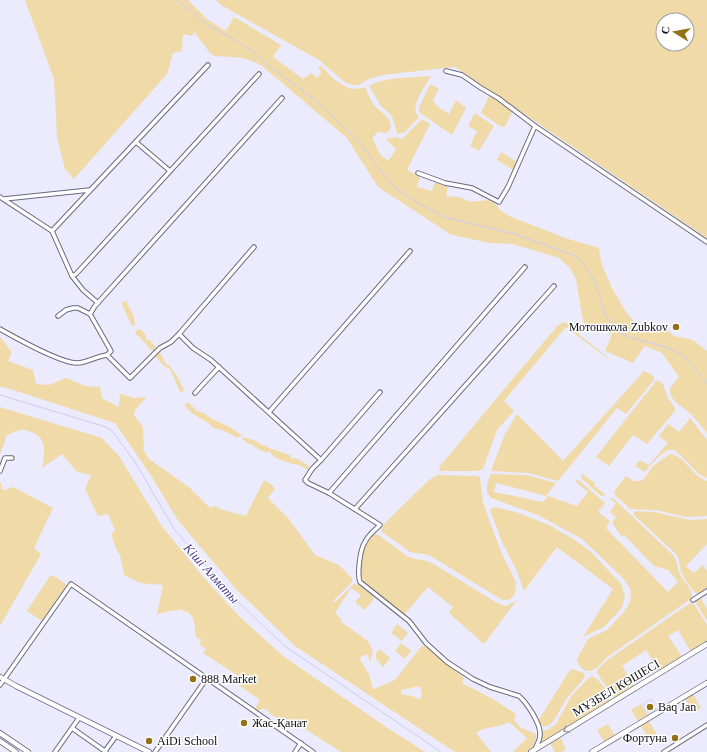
<svg xmlns="http://www.w3.org/2000/svg" width="707" height="752" font-family="'Times New Roman',serif">
  <style>
    .built { fill: #e1e1fe }
    .green { fill: #efdaa8; fill-rule: evenodd }
    .lines { fill: none; stroke-linecap: round; stroke-linejoin: round }
    .stream { stroke: #cccbf5; stroke-width: 1 }
    .minor-casing { stroke: #6a697d; stroke-width: 5.5 }
    .tertiary-casing { stroke: #6a697d; stroke-width: 6 }
    .minor { stroke: #fff; stroke-width: 3.5 }
    .tertiary { stroke: #fff; stroke-width: 4.5 }
    .oneway { stroke: #9f9fa2 }
    .poi-dot { fill: #917217; stroke: #fff; stroke-width: 1.5 }
    .labels { text-anchor: middle; stroke-width: 3; stroke-linejoin: round; paint-order: stroke }
    .poi-label { font-size: 12px; fill: #0f0e16; stroke: #fff; text-anchor: start }
    .street-label { font-size: 12px; fill: #0f0e16; stroke: #fff }
    .water-label { font-size: 13px; font-style: italic; fill: #483c8b; stroke: #fff }
  </style>
  <rect width="100%" height="100%" fill="#ebebfd"/>
  <polygon class="built" points="652,697 658,709 648,715 641,704"/>
  <g class="green">
    <path d="M25 0H188L207 19 226 31 234 17 281 45 273 57 303 79 311 73 317 78 322 72 318 68 321 66C333 78 346 94 365 87 368 93 370 100 374 105 381 113 395 119 389 131L387 133 378 132 372 138C377 146 379 158 389 160L396 149 386 139 396 137 401 139 404 137 422 119 430 124 407 170 420 177 417 187 432 191 435 182 448 187 446 196 459 197 471 202 489 200 496 205 500 210 509 216 565 238 599 248 601 263 612 288 626 312 636 324 641 327H649L657 332 659 331 662 326 674 336 693 340 707 351V433C702 427 697 420 691 414 683 406 669 402 670 388L679 377 662 353 645 346 633 363 605 351 612 335 599 326 589 332 585 327 582 316 576 279 570 268 559 258 513 244 490 243 457 236 450 234 418 213 378 187 347 138 261 65 244 58 215 56 210 53 194 32 192 36 183 34 182 51 173 53 167 74 74 179 65 169 57 138 54 79Z"/>
    <path d="M216 0H707V238L455 67 382 75 369 79 359 85H353L346 83 319 60 221 5ZM663 20H687V44H663Z"/>
    <path d="M431 76C425 87 413 101 416 113L419 117 405 132 398 134 397 133 392 116 381 106 369 86C387 76 411 78 431 76Z"/>
    <path d="M430 84 439 89 433 100C436 107 443 110 449 114L456 100 466 108 452 135 419 112V107Z"/>
    <polygon points="489,96 498,100 512,112 506,125 504,127 500,126 481,113"/>
    <polygon points="475,113 494,126 479,151 470,146 477,131 468,126"/>
    <polygon points="501,152 517,162 514,170 497,160"/>
    <polygon points="126,301 134,317 135,325 132,326 122,305 122,303"/>
    <polygon points="565,322 570,324 581,336 611,360 607,358 566,327 504,401 514,411 497,430 483,469 478,471 439,471 440,466 558,325"/>
    <polygon points="140,329 146,335 146,339 151,341 156,348 154,351 151,350 146,344 135,333 137,330"/>
    <path d="M0 337 12 352 8 361 33 370 36 384 49 385 66 378 85 386 100 387 102 398 119 407 120 394 135 398 147 397 135 410 134 415 143 427 144 451 149 459 190 488 210 508 215 506 223 510 246 516 264 480 272 485 275 489 268 498 289 519 315 555 339 565 352 578V582L333 601 335 602 354 584 359 585 373 596 374 599 365 610 355 602 361 595 351 588 335 613 342 620 341 622 368 641 373 651 371 658V663L367 654 359 658 369 674 372 686 374 689 395 680 420 648 422 646H426L464 678 462 683 491 698 516 714 514 720 521 728 536 734V739L530 752H513L527 738 509 722C498 728 486 726 476 733L491 752H455L295 646 237 590 177 519 152 477 115 423 7 388 0 387ZM420 686 422 697 419 699 412 696 401 694V690Z"/>
    <path d="M158 352 161 354 166 364 169 365 177 376 184 390 182 392H180L170 369C165 368 157 359 155 355Z"/>
    <polygon points="644,371 652,375 654,378 654,380 626,414 617,408 558,481 528,473 492,471 492,468 505,434 517,414 563,461"/>
    <polygon points="656,381 659,381 663,384 668,398 675,408 674,412 647,444 633,435 609,466 596,457"/>
    <path d="M186 403H189L197 411 204 413 212 419 228 426 242 435 237 438C230 433 221 429 213 428L211 425 192 413 185 406Z"/>
    <path d="M0 407 102 438 119 456 161 525 203 577 240 617 283 656 386 727 425 752H341L296 723 292 729 286 724 291 715 285 724 268 712 271 706 268 711 264 708 258 711 255 709 260 700 236 683 240 677 203 653 206 649 199 644 201 640 208 644 196 637C195 631 195 623 193 618 186 604 168 612 157 614L163 585 140 583 124 575 120 555 116 549 111 533H113L115 530 108 514 98 516 85 489 91 475 77 472 62 454 42 468C44 459 47 442 37 435 33 432 27 431 22 429L7 435 0 454Z"/>
    <path d="M690 418 707 440V478L699 474 676 451C674 450 672 449 669 450 662 452 649 466 645 472L635 466 640 460 649 465 668 443 659 436 668 424 679 432Z"/>
    <path d="M243 437 256 441 264 446 266 445 269 448 290 455 292 459 296 458C301 462 305 462 309 467L308 470C304 469 302 466 299 465 290 463 275 461 269 451L267 453 256 448 251 444H248L245 441 242 439Z"/>
    <path d="M670 454C683 454 693 477 707 481V516L686 517 656 510 630 509 614 494 615 490 626 476 634 481H640L643 480 653 466Z"/>
    <path d="M491 474 526 475 556 483 546 496 496 483 494 492 543 502 548 496 577 506 588 492 576 482 577 480 580 481 605 503 598 512 610 521 606 528 668 592 678 582 668 570 654 566 624 535 622 537 612 523 616 517 610 512 616 503 609 498 614 499 674 556C677 561 677 566 679 572 682 581 693 588 692 598L606 658C602 662 598 667 593 670 586 674 577 666 577 659L588 639 607 630 624 612 630 602 631 591 629 587 623 578 582 539 538 515 491 498C484 491 487 482 491 474Z"/>
    <polygon points="582,474 595,483 594,485 606,495 601,496 581,478 581,476"/>
    <polygon points="438,475 476,476 480,477 483,503 501,552 513,576 516,583 515,594 511,599 503,600 499,598 429,555 410,552 381,531 383,526 386,522 429,480"/>
    <polygon points="0,483 2,484 1,488 4,490 13,487 53,508 34,548 41,554 0,626"/>
    <polygon points="494,507 516,512 549,525 575,540 591,552 621,584 625,595 623,605 619,611 604,627 583,637 613,589 557,547 524,591 516,569 502,542 490,510"/>
    <path d="M635 511 655 512 690 520 707 519V544L686 566 694 573 703 565 707 571V588L698 594C691 591 684 578 681 571 679 565 680 560 677 555L634 515V512Z"/>
    <path d="M375 534 380 536 407 556 415 559 424 560 432 563 497 603 506 606 517 600 484 644 449 613 453 607 428 587 404 615 365 584C356 572 363 542 375 534Z"/>
    <polygon points="50,576 54,576 67,585 42,621 27,611"/>
    <polygon points="700,597 707,609 707,621 695,601"/>
    <polygon points="690,603 694,604 707,625 707,642 691,652 678,630 668,636 682,657 660,672 646,650 622,666 635,687 614,698 597,673 597,670 606,661"/>
    <polygon points="397,624 408,633 402,641 391,633"/>
    <polygon points="401,643 411,651 405,659 395,651"/>
    <polygon points="379,649 390,658 383,667 376,659 376,654"/>
    <polygon points="572,669 584,673 585,677 567,698 552,723 548,726 542,726 540,724 540,718 568,673"/>
    <path d="M592 676C600 680 610 692 611 701L607 703 601 705 593 712 541 743 542 731 549 729 556 724 572 695 588 679Z"/>
    <polygon points="693,694 701,708 693,713 685,699"/>
    <polygon points="641,704 648,715 638,721 631,710"/>
    <polygon points="649,721 657,735 649,740 641,726"/>
    <polygon points="608,724 615,736 605,743 597,730"/>
    <polygon points="560,737 566,749 562,752 555,752 550,743"/>
  </g>
  <g class="lines">
    <g class="stream">
      <polyline points="177,0 206,24 230,37 255,53 266,64 310,96 361,143 378,168 397,189 416,202 444,217 515,234 576,256 586,267 595,282 606,317 618,332 632,338 669,348 685,357 707,383"/>
      <polyline points="0,395 106,427 112,431 135,462 174,529 240,604 286,647 441,752"/>
    </g>
    <g class="minor-casing">
      <g id="minor">
        <polyline points="446,71 462,75 481,88 498,98 535,126 707,242"/>
        <polyline points="136,142 170,171"/>
        <polyline points="418,173 445,183 472,188 499,202 508,187 535,126"/>
        <polyline points="0,197 52,231 72,276 76,274 259,74"/>
        <polyline points="4,199 90,190"/>
        <polyline points="52,231 208,65"/>
        <path d="M525 267 329 493 380 525C375 530 368 535 365 542 360 549 357 574 360 582L409 621 426 643 447 662 473 679 490 687 519 696C527 703 541 724 540 735 540 740 537 745 535 749"/>
        <polyline points="72,276 83,290 98,303"/>
        <polyline points="90,314 95,306 282,98"/>
        <polyline points="58,316 66,310 73,308 78,308 90,314 111,351 107,355"/>
        <path d="M0 329C16 338 60 363 77 363 87 363 97 356 107 355"/>
        <polyline points="179,334 193,348 211,360 321,460 312,469 305,480 308,483 329,493"/>
        <polyline points="107,355 130,378 160,348 171,342 179,334 254,247"/>
        <polyline points="195,393 219,367"/>
        <polyline points="269,412 410,251"/>
        <polyline points="321,460 380,392"/>
        <polyline points="0,471 5,458 12,458"/>
        <polyline points="355,509 554,286"/>
        <polyline points="693,600 707,591"/>
        <polyline points="0,685 71,584 313,752"/>
        <polyline points="72,728 106,752"/>
        <polyline points="105,751 116,736"/>
        <polyline points="55,752 79,718"/>
        <polyline points="155,752 207,678"/>
        <polyline points="295,752 301,743"/>
        <polyline points="664,752 707,725"/>
      </g>
    </g>
    <g class="tertiary-casing">
      <g id="tertiary">
        <polyline points="0,677 16,686 149,752"/>
        <polyline points="0,733 28,752"/>
        <polyline points="0,741 16,752"/>
        <polyline points="531,752 707,644"/>
        <polyline points="592,752 707,683"/>
      </g>
    </g>
    <use href="#minor" class="minor"/>
    <use href="#tertiary" class="tertiary"/>
  </g>
  <defs><path id="oneway-chevron" d="M-2-3.5L2.5 0L-2 3.5" fill="none" stroke-width="1.6" stroke-linecap="round" stroke-linejoin="round"/></defs>
  <use class="oneway" href="#oneway-chevron" transform="translate(566 730) rotate(149)"/>
  <g class="poi-dot">
    <circle cx="676" cy="327" r="4"/>
    <circle cx="193" cy="679" r="4"/>
    <circle cx="650" cy="707" r="4"/>
    <circle cx="244" cy="723" r="4"/>
    <circle cx="675" cy="738" r="4"/>
    <circle cx="149" cy="741" r="4"/>
  </g>
  <g class="labels">
    <g class="poi-label">
      <text x="668" y="331" text-anchor="end">Мотошкола Zubkov</text>
      <text x="201" y="683">888 Market</text>
      <text x="658" y="711">Baq Jan</text>
      <text x="252" y="727">Жас-Қанат</text>
      <text x="667" y="742" text-anchor="end">Фортуна</text>
      <text x="157" y="745">AiDi School</text>
    </g>
    <g class="street-label">
      <text transform="translate(616 688) rotate(-31)" y="4">МҰЗБЕЛ КӨШЕСІ</text>
    </g>
    <g class="water-label">
      <text transform="translate(212 573) rotate(48)" y="5">Кіші Алматы</text>
    </g>
  </g>
  <g transform="translate(675 32) rotate(281)"><circle r="19" fill="#ffffff" stroke="#9f9fa2"/>
  <path d="M0-3L7 15L0 10L-7 15Z" fill="#917217"/>
  <text y="-6" font-size="11" font-weight="bold" text-anchor="middle" fill="#0f0e16">С</text>
  </g>
</svg>
